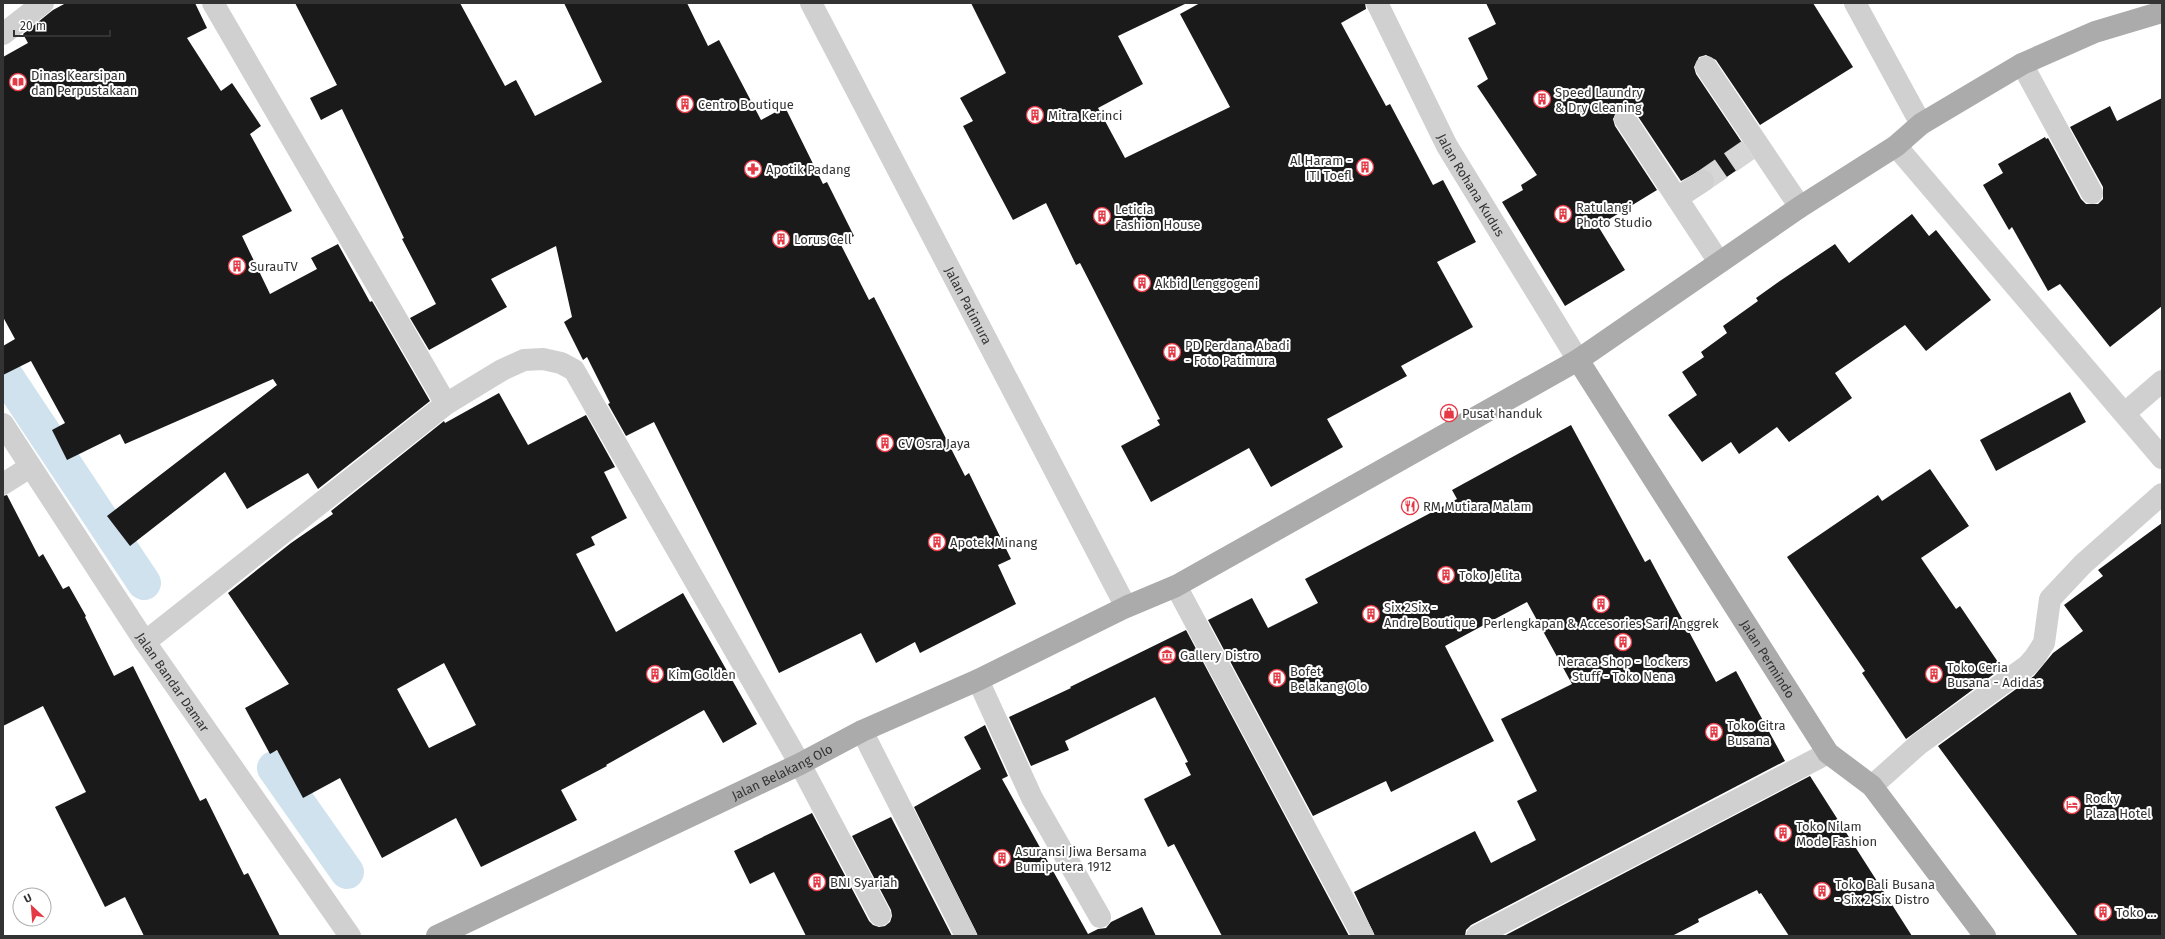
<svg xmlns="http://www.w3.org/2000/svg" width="2165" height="939" font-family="'Fira Sans',sans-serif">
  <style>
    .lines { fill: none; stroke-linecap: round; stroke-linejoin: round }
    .canal { stroke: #cfe2ee; stroke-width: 34 }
    .building { fill: #1a1a1a; fill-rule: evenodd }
    .minor-tunnel { stroke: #d6d6d6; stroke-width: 22; stroke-dasharray: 22 11; stroke-linecap: butt }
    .minor { stroke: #d0d0d0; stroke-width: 22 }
    .major { stroke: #ababab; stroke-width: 22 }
    .labels { text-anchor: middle; stroke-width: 4; stroke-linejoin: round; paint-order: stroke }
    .poi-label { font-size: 13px; fill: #333; stroke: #fff; text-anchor: start }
    .street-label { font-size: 13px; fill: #333; stroke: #fff }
  </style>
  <rect width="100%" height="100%" fill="#fff"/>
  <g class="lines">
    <g class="canal">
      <polyline points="7,377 144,583"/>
      <polyline points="274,768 347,872"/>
    </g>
  </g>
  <g class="building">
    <polygon points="66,3 195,3 207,28 187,38 221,91 232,83 261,126 250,134 292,211 242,236 270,294 317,269 311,258 338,244 370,302 372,301 430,401 318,489 308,473 247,509 225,472 130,546 107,516 277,385 273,379 125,444 120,434 67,460 52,430 65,423 31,361 3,375 3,346 15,339 3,317 3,57 28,43 23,34 53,10"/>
    <polygon points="295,3 460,3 505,86 516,80 535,116 602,82 564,3 687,3 708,46 719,40 761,120 785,107 823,184 827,182 854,236 840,243 869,300 874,297 965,476 969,473 1011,559 998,565 1016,604 920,653 915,642 876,663 861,633 779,673 654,422 626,436 608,404 610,403 587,357 583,360 564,322 572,317 556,246 491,279 507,307 429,350 410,318 436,304 402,239 404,238 342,109 321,120 310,98 337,85"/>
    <polygon points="971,3 1187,3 1118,36 1143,84 1098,108 1125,158 1230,107 1180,14 1200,3 1365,3 1366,9 1341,23 1386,106 1390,104 1433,185 1443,180 1476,242 1437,262 1473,327 1401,366 1407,376 1327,419 1343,447 1271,487 1249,448 1151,502 1121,446 1160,425 1157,420 1160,419 1080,263 1076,265 1046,203 1013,220 963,126 973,121 960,98 1006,73"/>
    <polygon points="1486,3 1813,3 1853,67 1760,125 1716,60 1706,55 1699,57 1694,67 1696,74 1753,159 1715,185 1713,174 1703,169 1681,181 1635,112 1631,108 1625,107 1618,109 1613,119 1615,126 1657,190 1598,226 1625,270 1565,306 1502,202 1523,190 1521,185 1537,175 1477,86 1488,79 1468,38 1496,24"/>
    <polygon points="2162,98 2162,306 2110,347 2060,284 2048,291 2012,227 2009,230 1983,185 2003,173 1998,164 2045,137 2046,139 2048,138 2081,199 2086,204 2098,204 2103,199 2103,187 2070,127 2110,106 2117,121"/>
    <polygon points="1912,214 1929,236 1936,230 1991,300 1926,351 1905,325 1835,373 1852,398 1789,442 1777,427 1739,454 1731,442 1702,462 1668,415 1697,395 1682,372 1704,357 1701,352 1727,333 1723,326 1758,301 1756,298 1777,283 1835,244 1849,263"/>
    <polygon points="2070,392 2086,422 1996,471 1980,440"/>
    <path d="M499 393 528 445 586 415 615 467 604 472 627 518 591 537 595 545 576 554 616 632 683 593 757 724 723 743 704 710 606 765 607 766 561 790 577 820 481 867 456 818 382 858 340 778 303 798 277 750 270 754 245 708 289 684 228 593 291 543 333 514 331 511 444 421 445 423ZM444 663 476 725 429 748 397 689Z"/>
    <polygon points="1571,425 1645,562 1650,559 1716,682 1736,671 1785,761 1471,925 1466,930 1465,936 1375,936 1354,892 1475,831 1491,863 1536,840 1517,801 1537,791 1501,719 1572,684 1527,602 1495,619 1445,646 1494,741 1391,792 1386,781 1313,816 1208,620 1252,598 1268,628 1318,603 1305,579 1457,499 1452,490"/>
    <polygon points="1930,469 1969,526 1921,558 1956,609 1960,606 2002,668 1906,739 1862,673 1865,671 1787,557 1878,495 1882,501"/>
    <polygon points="7,495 39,557 43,554 63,589 69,586 86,616 85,617 114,676 133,666 200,801 206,798 244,875 248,873 280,936 144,936 125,897 105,907 55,807 86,792 43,706 3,726 3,496"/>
    <polygon points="2162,523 2162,936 2078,936 1938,746 2034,676 2053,653 2083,631 2064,605 2103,576 2098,570"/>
    <polygon points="1186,630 1349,936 1222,936 1174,844 1168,847 1144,799 1191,775 1185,763 1188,762 1155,697 1065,741 1069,750 1031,766 1009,717 1071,688 1070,687"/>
    <polygon points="985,725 1008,776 1002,779 1088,934 1098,929 1106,928 1111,922 1142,907 1156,936 978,936 914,807 981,769 964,737"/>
    <polygon points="1810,776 1912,936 1789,936 1761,893 1759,894 1757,890 1698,919 1699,922 1672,936 1504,936"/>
    <polygon points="812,813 869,921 873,925 879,927 885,926 890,922 892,916 891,910 852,836 891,817 952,936 806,936 774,872 750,884 734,851"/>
  </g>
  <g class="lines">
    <polyline class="minor-tunnel" points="1703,181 1754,146"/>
    <g class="minor">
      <polyline points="213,3 446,404"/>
      <path id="s1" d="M811 3 1126 607"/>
      <path id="s2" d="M1377 3 1447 146 1578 360"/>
      <polyline points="1855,3 1921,124"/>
      <polyline points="3,34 43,3"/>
      <polyline points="2022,64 2092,193"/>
      <polyline points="1706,67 1800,207"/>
      <polyline points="1625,119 1719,262"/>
      <polyline points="1896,146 2162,458"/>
      <polyline points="1677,198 1703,181"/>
      <polyline points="2125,413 2162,381"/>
      <path id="s3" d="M3 424 145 642 350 936"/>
      <polyline points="3,484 30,467"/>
      <polyline points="1176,586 1363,936"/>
      <polyline points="145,642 446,404 502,370 524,360 543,359 561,363 574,370 800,764 880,915"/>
      <polyline points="978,680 1032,798 1100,917"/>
      <polyline points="862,731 966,936"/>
      <polyline points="1872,786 1919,744 2027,666 2035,657 2044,643 2050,599 2083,564 2162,494"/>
      <polyline points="1477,936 1828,753"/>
    </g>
    <g class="major">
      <path id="s4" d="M1578 360 1828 753 1872 786 1985 936"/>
      <path id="s5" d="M437 936 800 764 862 731 978 680 1126 607 1176 586 1578 360 1800 207 1896 146 1921 124 2022 64 2095 32 2162 12"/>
    </g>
  </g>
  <defs>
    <g id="library-ring" transform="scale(0.9)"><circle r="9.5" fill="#fff" stroke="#e63946" stroke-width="1.5"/><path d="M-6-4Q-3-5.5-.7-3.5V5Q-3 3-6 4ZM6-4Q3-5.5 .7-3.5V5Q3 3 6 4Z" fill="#e63946"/></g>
    <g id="building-ring" transform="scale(0.9)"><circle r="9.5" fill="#fff" stroke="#e63946" stroke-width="1.5"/><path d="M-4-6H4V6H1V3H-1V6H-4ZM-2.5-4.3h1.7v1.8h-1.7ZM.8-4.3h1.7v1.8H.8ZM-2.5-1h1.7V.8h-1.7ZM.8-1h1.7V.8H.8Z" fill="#e63946"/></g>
    <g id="pharmacy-ring" transform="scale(0.9)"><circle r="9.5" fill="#fff" stroke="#e63946" stroke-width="1.5"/><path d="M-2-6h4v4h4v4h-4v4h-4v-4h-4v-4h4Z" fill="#e63946"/></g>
    <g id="shop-ring" transform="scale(0.9)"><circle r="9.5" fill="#fff" stroke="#e63946" stroke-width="1.5"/><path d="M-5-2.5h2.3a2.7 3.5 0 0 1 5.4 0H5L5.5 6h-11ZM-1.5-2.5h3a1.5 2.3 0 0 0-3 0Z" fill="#e63946"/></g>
    <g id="restaurant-ring" transform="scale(0.9)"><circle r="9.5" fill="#fff" stroke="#e63946" stroke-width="1.5"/><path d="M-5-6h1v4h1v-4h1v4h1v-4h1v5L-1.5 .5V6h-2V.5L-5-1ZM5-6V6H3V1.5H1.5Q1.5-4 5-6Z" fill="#e63946"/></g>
    <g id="museum-ring" transform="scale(0.9)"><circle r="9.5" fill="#fff" stroke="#e63946" stroke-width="1.5"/><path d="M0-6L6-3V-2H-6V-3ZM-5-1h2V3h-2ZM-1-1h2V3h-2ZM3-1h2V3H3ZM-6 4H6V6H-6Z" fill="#e63946"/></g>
    <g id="hotel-ring" transform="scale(0.9)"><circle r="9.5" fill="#fff" stroke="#e63946" stroke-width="1.5"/><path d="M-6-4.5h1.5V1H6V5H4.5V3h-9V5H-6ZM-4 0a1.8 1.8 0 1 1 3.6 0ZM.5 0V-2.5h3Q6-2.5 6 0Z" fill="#e63946"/></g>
  </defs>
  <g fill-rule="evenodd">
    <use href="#library-ring" x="18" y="82"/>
    <use href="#building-ring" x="1542" y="99"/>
    <use href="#building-ring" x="685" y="104"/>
    <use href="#building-ring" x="1035" y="115"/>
    <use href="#building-ring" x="1365" y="167"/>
    <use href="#pharmacy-ring" x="753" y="169"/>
    <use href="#building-ring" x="1563" y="214"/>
    <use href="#building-ring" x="1102" y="216"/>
    <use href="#building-ring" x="781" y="239"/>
    <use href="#building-ring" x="237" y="266"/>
    <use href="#building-ring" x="1142" y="283"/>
    <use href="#building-ring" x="1172" y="352"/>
    <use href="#shop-ring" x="1449" y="413"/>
    <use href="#building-ring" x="885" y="443"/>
    <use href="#restaurant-ring" x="1410" y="506"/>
    <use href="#building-ring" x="937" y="542"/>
    <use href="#building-ring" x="1446" y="575"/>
    <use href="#building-ring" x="1601" y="604"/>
    <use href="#building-ring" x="1371" y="614"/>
    <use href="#building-ring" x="1623" y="642"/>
    <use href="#museum-ring" x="1167" y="655"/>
    <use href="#building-ring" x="655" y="674"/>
    <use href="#building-ring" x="1934" y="674"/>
    <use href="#building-ring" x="1277" y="678"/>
    <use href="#building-ring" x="1714" y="732"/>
    <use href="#hotel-ring" x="2072" y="805"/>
    <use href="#building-ring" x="1783" y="833"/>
    <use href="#building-ring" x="1002" y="858"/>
    <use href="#building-ring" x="817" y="882"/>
    <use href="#building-ring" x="1822" y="891"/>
    <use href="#building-ring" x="2103" y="912"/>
  </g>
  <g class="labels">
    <g class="poi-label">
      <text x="31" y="80">Dinas Kearsipan<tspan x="31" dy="15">dan Perpustakaan</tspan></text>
      <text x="1555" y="97">Speed Laundry<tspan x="1555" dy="15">&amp; Dry Cleaning</tspan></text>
      <text x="698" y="109">Centro Boutique</text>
      <text x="1048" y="120">Mitra Kerinci</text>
      <text x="1352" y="165" text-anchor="end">Al Haram -<tspan x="1352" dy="15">ITI Toefl</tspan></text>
      <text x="766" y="174">Apotik Padang</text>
      <text x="1576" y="212">Ratulangi<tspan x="1576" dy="15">Photo Studio</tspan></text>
      <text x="1115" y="214">Leticia<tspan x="1115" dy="15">Fashion House</tspan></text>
      <text x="794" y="244">Lorus Cell</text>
      <text x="250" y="271">SurauTV</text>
      <text x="1155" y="288">Akbid Lenggogeni</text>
      <text x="1185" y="350">PD Perdana Abadi<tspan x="1185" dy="15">- Foto Patimura</tspan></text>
      <text x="1462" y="418">Pusat handuk</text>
      <text x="898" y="448">CV Osra Jaya</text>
      <text x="1423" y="511">RM Mutiara Malam</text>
      <text x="950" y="547">Apotek Minang</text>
      <text x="1459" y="580">Toko Jelita</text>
      <text x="1384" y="612">Six 2Six -<tspan x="1384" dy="15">Andre Boutique</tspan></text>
      <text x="1601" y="628" text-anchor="middle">Perlengkapan &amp; Accesories Sari Anggrek</text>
      <text x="1180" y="660">Gallery Distro</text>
      <text x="1623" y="666" text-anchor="middle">Neraca Shop - Lockers<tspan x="1623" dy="15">Stuff - Toko Nena</tspan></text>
      <text x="1947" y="672">Toko Ceria<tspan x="1947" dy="15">Busana - Adidas</tspan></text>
      <text x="1290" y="676">Bofet<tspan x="1290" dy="15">Belakang Olo</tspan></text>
      <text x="668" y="679">Kim Golden</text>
      <text x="1727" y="730">Toko Citra<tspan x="1727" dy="15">Busana</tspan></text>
      <text x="2085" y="803">Rocky<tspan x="2085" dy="15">Plaza Hotel</tspan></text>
      <text x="1796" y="831">Toko Nilam<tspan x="1796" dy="15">Mode Fashion</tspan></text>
      <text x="1015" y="856">Asuransi Jiwa Bersama<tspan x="1015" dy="15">Bumiputera 1912</tspan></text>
      <text x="830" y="887">BNI Syariah</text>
      <text x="1835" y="889">Toko Bali Busana<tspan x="1835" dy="15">- Six 2 Six Distro</tspan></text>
      <text x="2116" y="917">Toko ...</text>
    </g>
    <g class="street-label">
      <text dy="5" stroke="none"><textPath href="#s2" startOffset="205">Jalan Rohana Kudus</textPath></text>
      <text dy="5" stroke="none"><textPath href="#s1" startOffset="341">Jalan Patimura</textPath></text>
      <text dy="5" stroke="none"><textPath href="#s4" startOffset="354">Jalan Permindo</textPath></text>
      <text dy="5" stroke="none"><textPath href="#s3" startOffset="309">Jalan Bandar Damar</textPath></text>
      <text dy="5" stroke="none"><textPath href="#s5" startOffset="382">Jalan Belakang Olo</textPath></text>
    </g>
  </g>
  <rect width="2165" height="939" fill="none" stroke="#333333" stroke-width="8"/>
  <g transform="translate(32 907) rotate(334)"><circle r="19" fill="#ffffff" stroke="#adadad"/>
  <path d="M0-3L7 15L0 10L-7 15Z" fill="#e63946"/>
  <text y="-6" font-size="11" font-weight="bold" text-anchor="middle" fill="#333333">U</text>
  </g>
  <path d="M14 30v6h96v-6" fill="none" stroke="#333333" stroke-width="2"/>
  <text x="20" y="30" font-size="12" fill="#333333" stroke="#ffffff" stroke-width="3" paint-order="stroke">20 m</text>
</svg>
